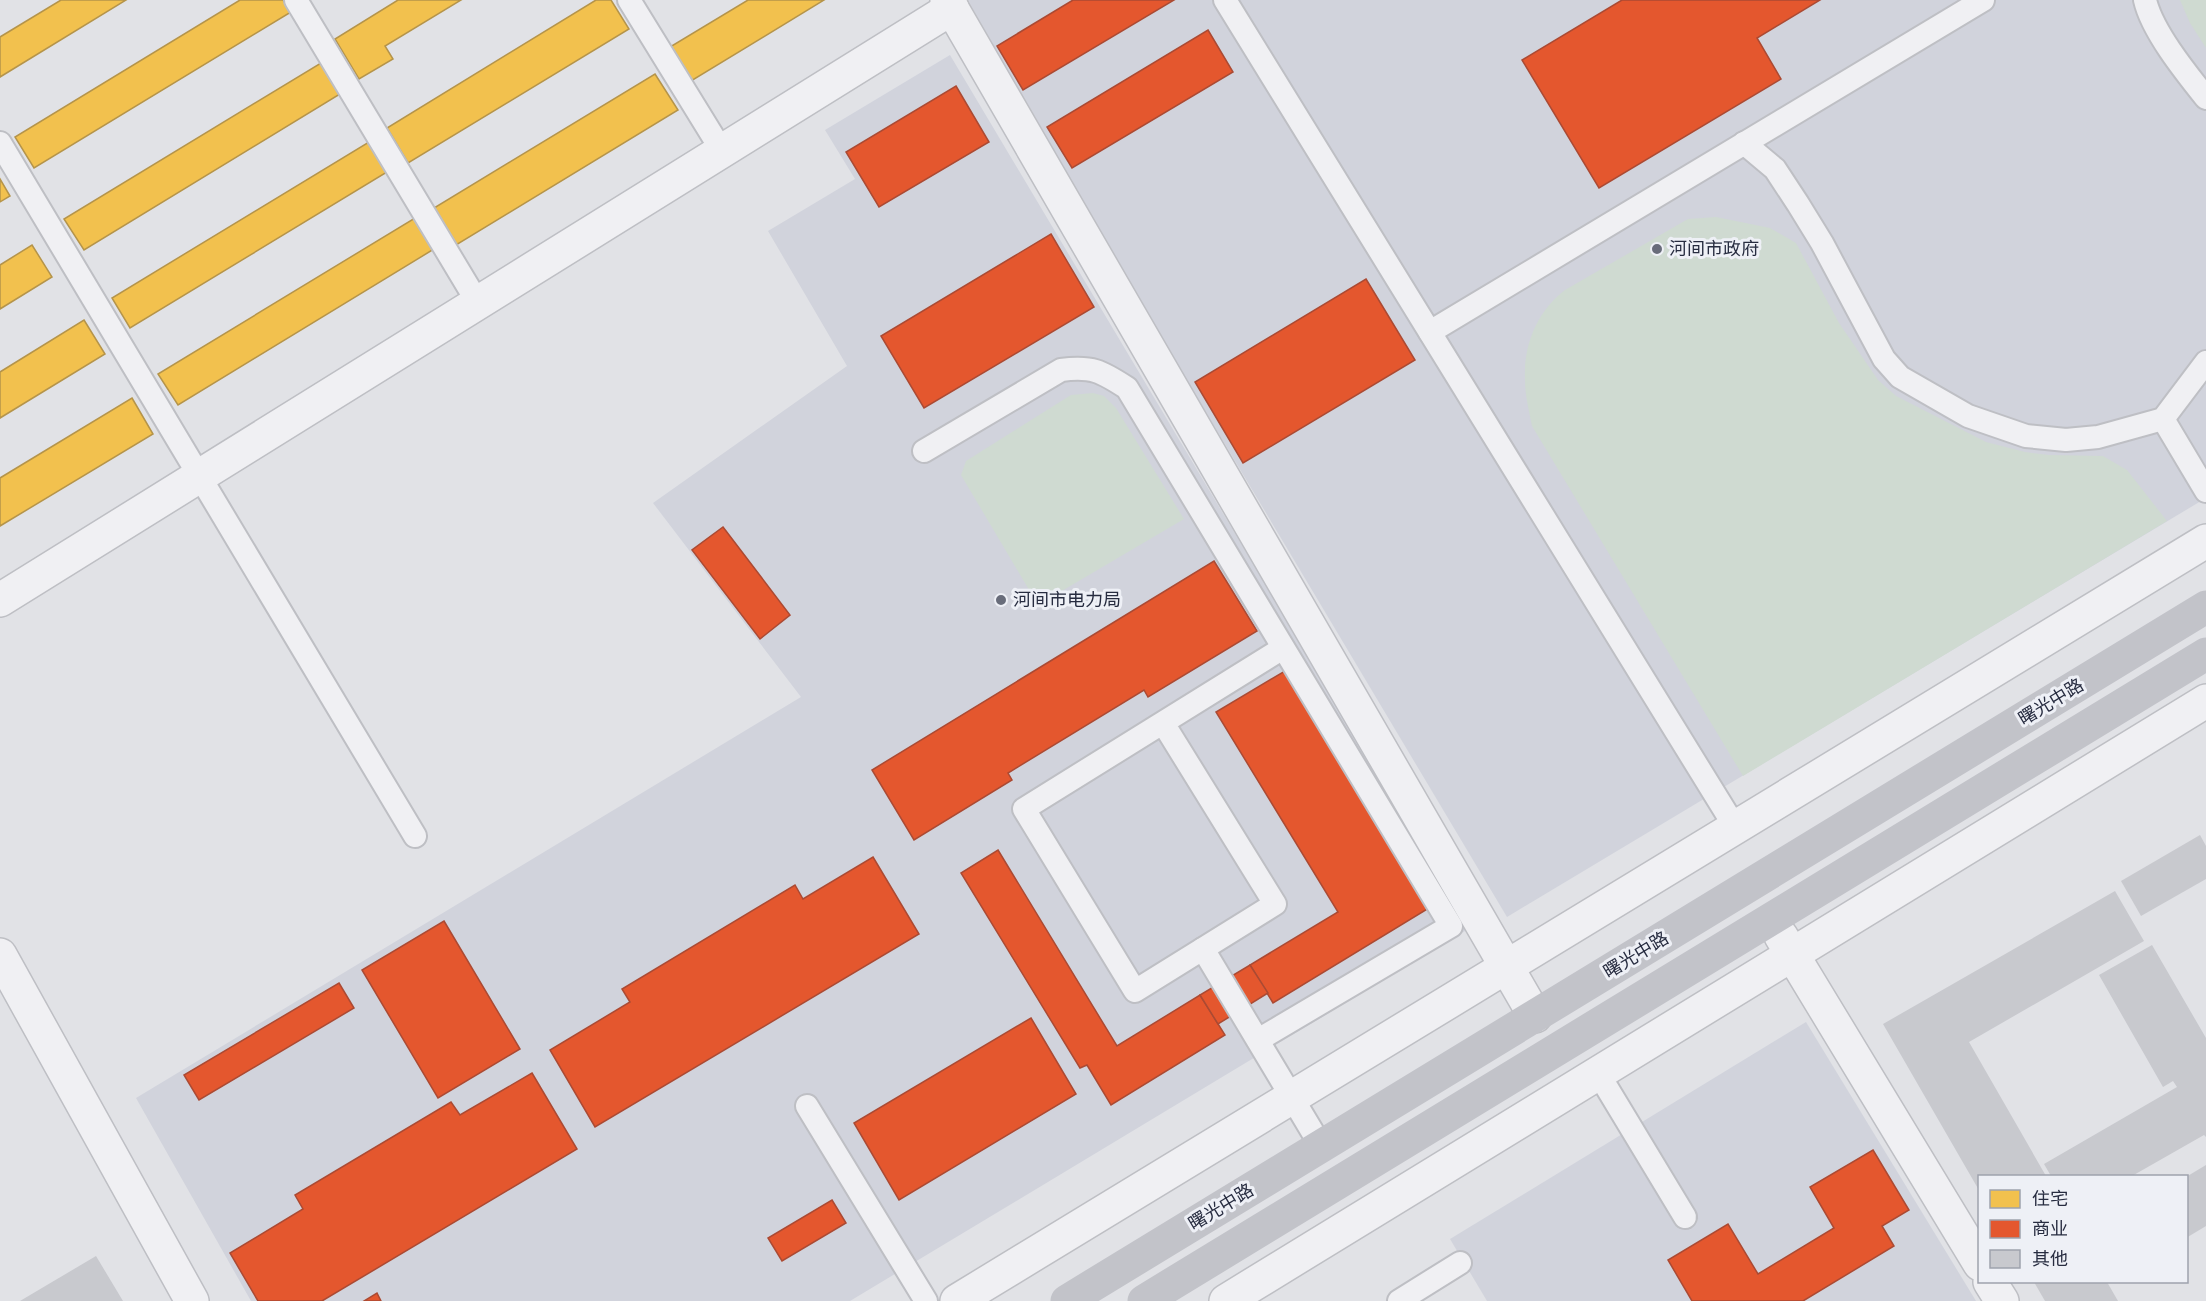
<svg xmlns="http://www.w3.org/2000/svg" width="2206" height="1301" font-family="'Nunito Sans','Noto Sans SC',sans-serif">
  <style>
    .built { fill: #d1d3dc }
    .green { fill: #cfdad1 }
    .homes { fill: #f2c14e; stroke: #b5944a; stroke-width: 1.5 }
    .shops { fill: #e4572e; stroke: #ab4a33; stroke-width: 1.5 }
    .building { fill: #c8c9ce }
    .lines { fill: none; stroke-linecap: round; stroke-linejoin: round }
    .service-casing { stroke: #bebfc4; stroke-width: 26 }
    .minor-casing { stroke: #bebfc4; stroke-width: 36 }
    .tertiary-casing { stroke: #bebfc4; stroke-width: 36 }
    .service { stroke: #f0f0f3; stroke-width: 22 }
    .minor { stroke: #f0f0f3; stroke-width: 33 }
    .tertiary { stroke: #f0f0f3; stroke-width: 33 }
    .secondary { stroke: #c2c3c9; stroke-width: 33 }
    .poi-dot { fill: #686c7a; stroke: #eef0f6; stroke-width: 2 }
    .labels { text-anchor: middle; stroke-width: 6; stroke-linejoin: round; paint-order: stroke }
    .poi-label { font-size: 18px; fill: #272c40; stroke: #eef0f6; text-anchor: start }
    .street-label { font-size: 18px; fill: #272c40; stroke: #eef0f6 }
  </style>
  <rect width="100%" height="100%" fill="#e1e2e6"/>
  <g class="built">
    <polygon points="960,0 2206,0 2206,498 1507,917"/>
    <polygon points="950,55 1470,928 850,1301 251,1301 136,1098 801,697 653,503 847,366 768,231 855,179 825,130"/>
    <polygon points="1806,1022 1976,1301 1487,1301 1450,1239"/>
  </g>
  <g class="green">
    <polygon points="2180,0 2206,0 2206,48 2190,23"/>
    <path d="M1716 217 1770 228 1796 243 1839 323 1878 380 1896 396 1986 442 2025 452 2049 455 2103 456 2127 470 2167 521 1743 776 1532 426C1529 411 1525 395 1525 380 1523 345 1538 310 1565 290L1688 219Z"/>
    <polygon points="1093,393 1104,396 1116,408 1184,519 1038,605 961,475 966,461 1071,395"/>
  </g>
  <g class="homes">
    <polygon points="61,0 126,0 0,77 0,37"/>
    <polygon points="240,0 283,0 291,12 34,168 15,137"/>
    <polygon points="398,0 461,0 385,46 393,59 359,79 335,39"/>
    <polygon points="596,0 611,0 629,29 408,163 387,128"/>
    <polygon points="748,0 824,0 691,81 670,47"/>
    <polygon points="321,63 340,94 84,250 64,219"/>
    <polygon points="655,74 678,110 456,245 434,208"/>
    <polygon points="369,142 387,172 130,328 112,298"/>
    <polygon points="0,179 10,196 0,202"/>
    <polygon points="415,218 434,249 178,405 158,374"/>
    <polygon points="32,245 52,277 0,309 0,265"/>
    <polygon points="84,320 105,354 0,418 0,372"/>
    <polygon points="132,398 153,434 0,526 0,478"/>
  </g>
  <g class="shops">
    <polygon points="1073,0 1174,0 1023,90 997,46"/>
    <polygon points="1622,0 1820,0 1757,38 1781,79 1599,188 1522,60"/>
    <polygon points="1208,30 1233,72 1072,168 1047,127"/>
    <polygon points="956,86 989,142 879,207 846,152"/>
    <polygon points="1051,234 1094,307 924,408 881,336"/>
    <polygon points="1366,279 1415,360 1243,463 1195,382"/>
    <polygon points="723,527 790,615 760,639 692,550"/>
    <polygon points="1214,561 1257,631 1148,697 1144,690 1008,773 1012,780 914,840 872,770"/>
    <polygon points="1285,671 1429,908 1273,1003 1250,965 1338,912 1216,712"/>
    <polygon points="998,850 1117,1046 1200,995 1225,1035 1111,1105 1087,1065 1080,1068 961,873"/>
    <polygon points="873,857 919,934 595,1127 550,1050 630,1002 622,989 795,885 803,899"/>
    <polygon points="444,921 520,1049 438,1098 362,970"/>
    <polygon points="1250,965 1268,993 1218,1024 1200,995"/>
    <polygon points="339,983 354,1008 199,1100 184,1075"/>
    <polygon points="1031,1018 1076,1094 899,1200 854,1123"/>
    <polygon points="532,1073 577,1149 322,1301 258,1301 230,1253 303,1209 295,1195 451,1102 460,1115"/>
    <polygon points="1873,1150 1909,1210 1882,1226 1894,1246 1803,1301 1692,1301 1668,1260 1728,1224 1758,1274 1834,1228 1810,1187"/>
    <polygon points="832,1200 846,1223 782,1261 768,1238"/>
    <polygon points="377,1293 381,1301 364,1301"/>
  </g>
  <g class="building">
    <polygon points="2200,835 2206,846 2206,879 2141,916 2121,881"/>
    <polygon points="2115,891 2144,941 1969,1042 2046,1176 1980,1176 1980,1192 1883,1024"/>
    <polygon points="2152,945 2206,1038 2206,1137 2204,1135 2132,1176 2051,1176 2044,1164 2177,1087 2173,1081 2163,1087 2099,975"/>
    <polygon points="2206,1165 2206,1226 2186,1238 2186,1177"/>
    <polygon points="96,1256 123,1301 20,1301"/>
    <polygon points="2034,1282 2107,1282 2118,1301 2045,1301"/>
  </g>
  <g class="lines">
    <g class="service-casing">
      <g id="service">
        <polyline points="296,0 478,303"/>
        <polyline points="629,0 722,151"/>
        <polyline points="1225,0 1735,827"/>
        <path d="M2145 0C2152 31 2186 73 2206 98"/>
        <polyline points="0,143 415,836"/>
        <polyline points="1744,143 1775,169 1798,204 1822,243 1884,359 1900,377 1968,416 2026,436 2066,440 2098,437 2163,419 2206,362"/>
        <polyline points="1430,332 1983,0"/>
        <polyline points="2163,419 2206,491"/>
        <path d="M924 451 1061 370C1092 366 1101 371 1127 388L1451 926 1258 1040"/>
        <polyline points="1163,723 1275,904 1135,991 1024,809 1283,648"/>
        <polyline points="1203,949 1321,1146"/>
        <polyline points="1598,1073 1685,1217"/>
        <polyline points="807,1106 926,1301"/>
        <polyline points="1399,1301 1460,1263"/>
      </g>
    </g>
    <g class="minor-casing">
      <g id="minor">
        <polyline points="947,0 1535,1016"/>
        <polyline points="0,600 952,8"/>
        <polyline points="1781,936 1980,1264"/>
        <polyline points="1990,1282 2002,1301"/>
        <polyline points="957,1301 2206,541"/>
        <polyline points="1226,1301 2206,701"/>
      </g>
    </g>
    <g class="tertiary-casing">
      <polyline id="tertiary" points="0,955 192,1301"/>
    </g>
    <use href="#service" class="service"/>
    <use href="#minor" class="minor"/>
    <use href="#tertiary" class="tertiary"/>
    <g class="secondary">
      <polyline points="1067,1301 2206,607"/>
      <polyline points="1144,1301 2206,654"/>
    </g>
  </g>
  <g class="poi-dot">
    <circle cx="1657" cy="249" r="6"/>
    <circle cx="1001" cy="600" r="6"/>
  </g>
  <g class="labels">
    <g class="poi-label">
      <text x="1669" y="255">河间市政府</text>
      <text x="1013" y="606">河间市电力局</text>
    </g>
    <g class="street-label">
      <text transform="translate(2051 702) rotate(-31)" y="6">曙光中路</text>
      <text transform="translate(1636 955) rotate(-31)" y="6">曙光中路</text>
      <text transform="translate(1221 1207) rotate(-31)" y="6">曙光中路</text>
    </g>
  </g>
  <rect x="1978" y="1175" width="210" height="108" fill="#eef0f6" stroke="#9ea2ad" stroke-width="1.5"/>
  <rect x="1990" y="1190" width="30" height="18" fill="#f2c14e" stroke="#9ea2ad" stroke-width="1.5"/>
  <text x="2032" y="1205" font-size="18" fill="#272c40">住宅</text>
  <rect x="1990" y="1220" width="30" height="18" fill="#e4572e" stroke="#9ea2ad" stroke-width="1.5"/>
  <text x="2032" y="1235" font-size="18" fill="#272c40">商业</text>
  <rect x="1990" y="1250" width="30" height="18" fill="#c8c9ce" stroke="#9ea2ad" stroke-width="1.5"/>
  <text x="2032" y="1265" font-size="18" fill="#272c40">其他</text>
</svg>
